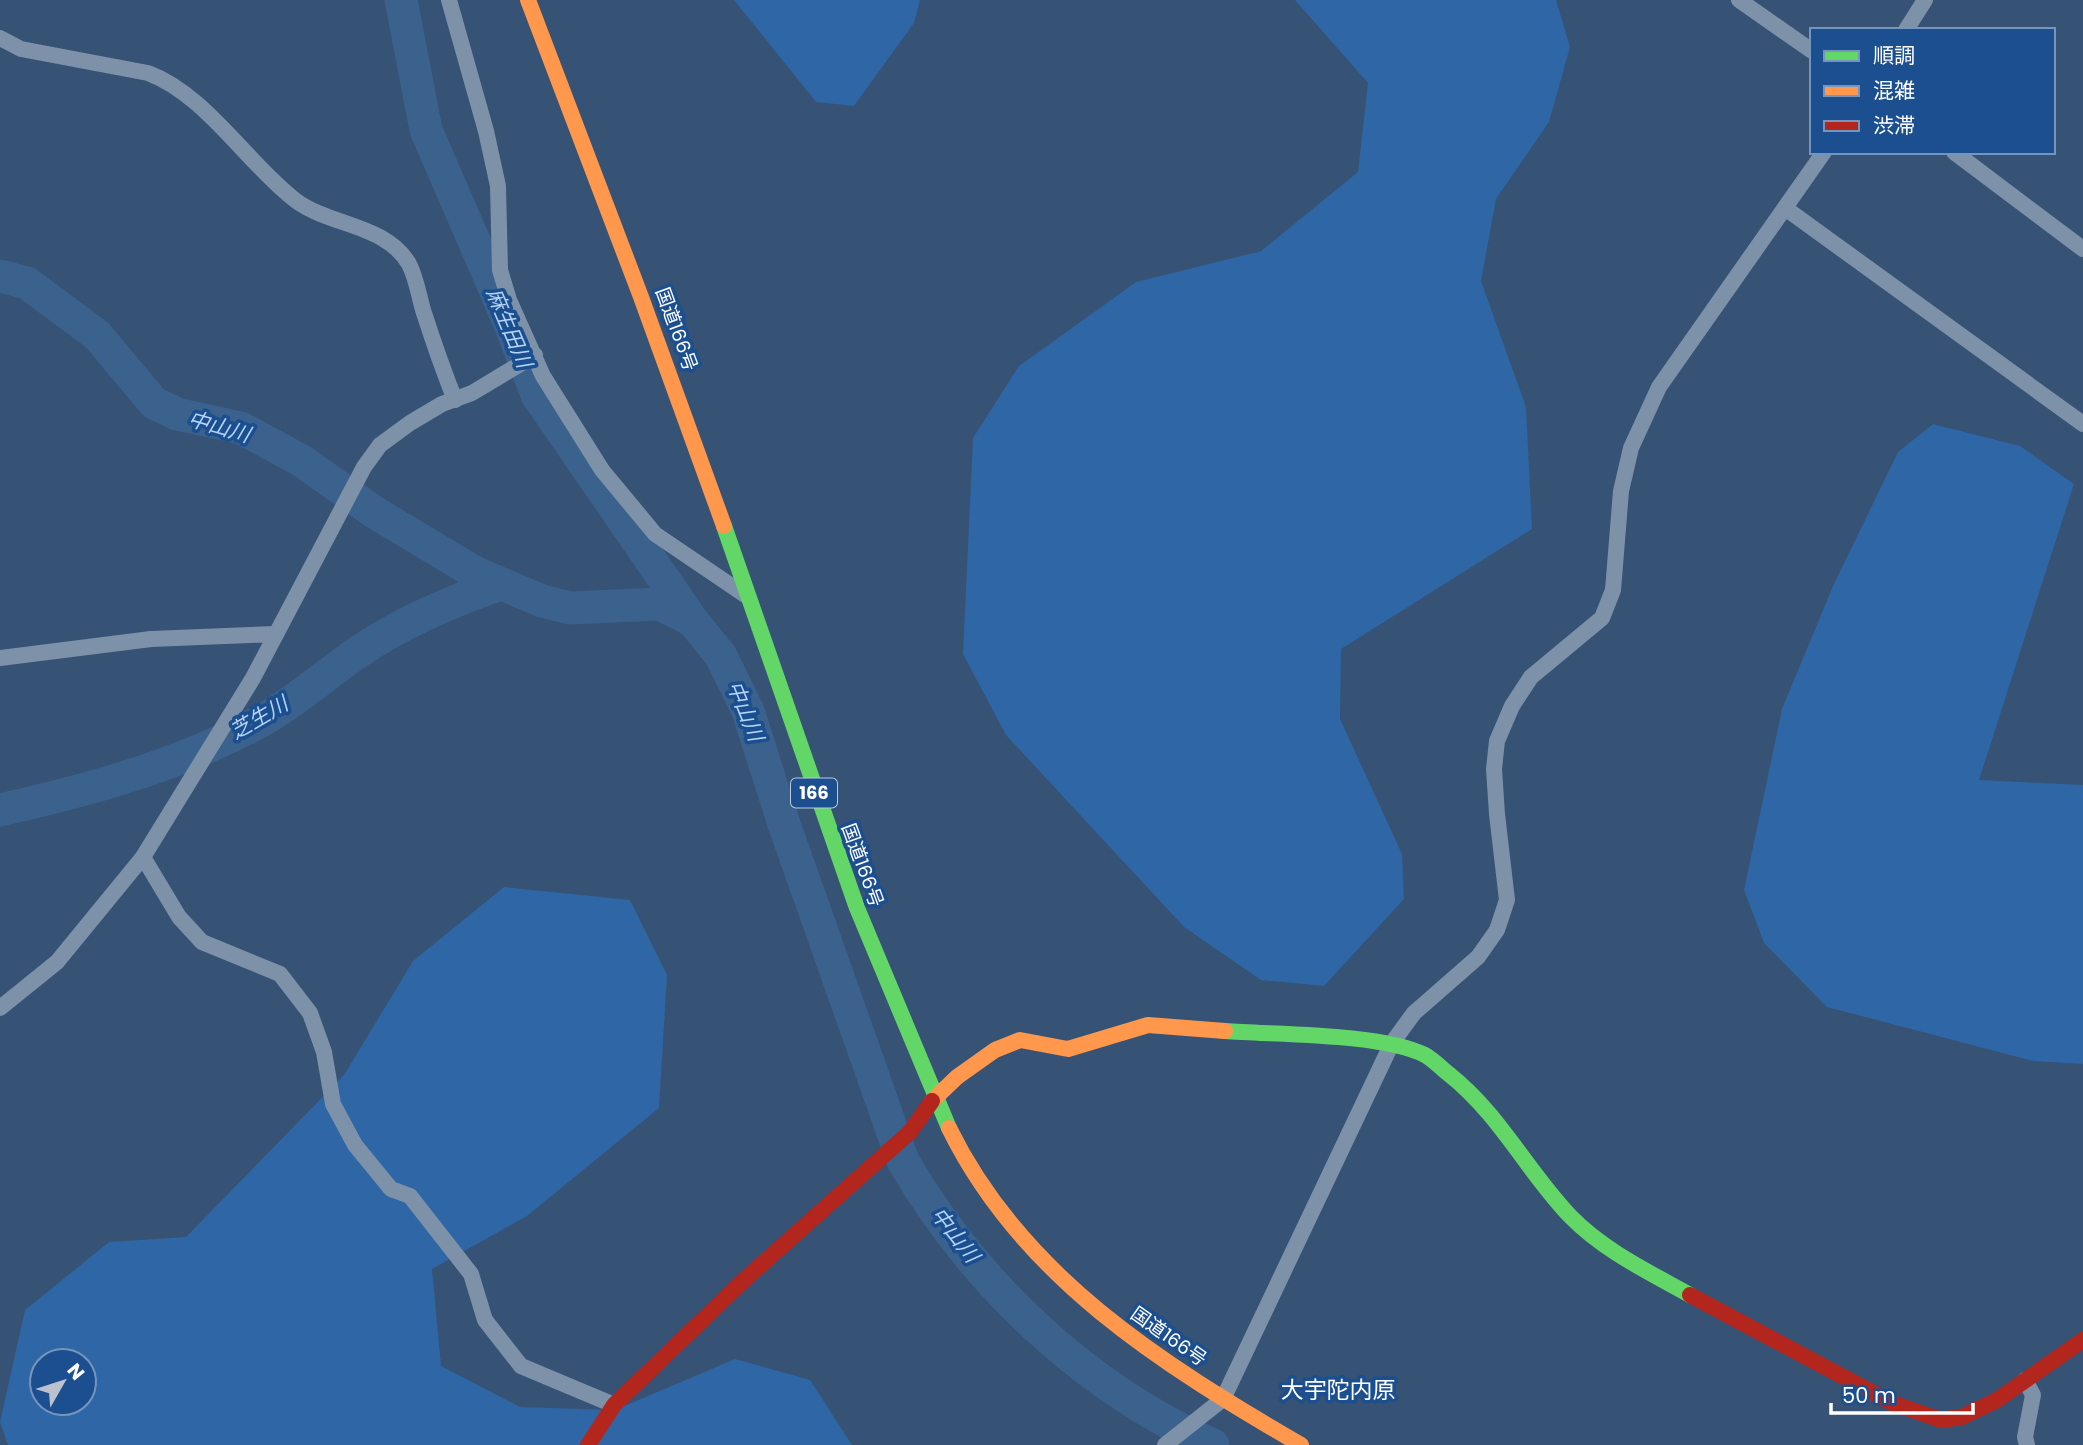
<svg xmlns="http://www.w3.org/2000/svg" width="2083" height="1445" font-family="Poppins,'Noto Sans JP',sans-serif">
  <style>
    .green { fill: #2f66a5; fill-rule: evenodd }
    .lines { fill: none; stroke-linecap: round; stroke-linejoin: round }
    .river { stroke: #3b618d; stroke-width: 33 }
    .street { stroke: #7d92a8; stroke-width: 16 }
    .fast { stroke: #63d668; stroke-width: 16 }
    .slow { stroke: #ff974d; stroke-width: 16 }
    .jam { stroke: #b3261e; stroke-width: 16 }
    .labels { text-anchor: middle; stroke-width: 7; stroke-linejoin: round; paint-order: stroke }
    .shield { fill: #1b4f8f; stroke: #bbcadd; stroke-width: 2 }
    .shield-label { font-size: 18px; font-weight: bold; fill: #fff }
    .street-label { font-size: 19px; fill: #fff; stroke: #1b4f8f }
    .water-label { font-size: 21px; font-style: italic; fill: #b5d3f5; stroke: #1b4f8f }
    .quarter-label { font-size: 23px; fill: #fff; stroke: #1b4f8f }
  </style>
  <rect width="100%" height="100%" fill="#365274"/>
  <g class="green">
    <polygon points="734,0 920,0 914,23 854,106 816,102"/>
    <polygon points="1295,0 1556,0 1570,47 1549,122 1496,199 1481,281 1526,407 1532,529 1341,649 1340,719 1402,854 1404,899 1324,986 1261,980 1184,927 1006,735 963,654 973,438 1019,366 1136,282 1261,251 1358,172 1368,83"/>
    <polygon points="1933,424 2020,446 2074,484 1979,780 2083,785 2083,1064 2033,1061 1827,1007 1764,943 1744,890 1782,709 1833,586 1898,452"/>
    <path d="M504 887 630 900 667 975 659 1108 527 1216 432 1269 441 1366 520 1407 615 1410 735 1359 810 1380 852 1445H8L0 1422 25 1310 109 1242 186 1237 344 1075 413 961ZM42 1361H84V1403H42Z"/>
  </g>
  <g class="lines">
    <g class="river">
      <path d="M401 0 426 130 510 324 537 395 692 620 721 656 748 711 784 824 903 1161C974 1283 1084 1387 1213 1445"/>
      <polyline points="0,276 27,283 97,335 154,403 177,414 241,428 302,461 374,512 474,572 542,601 570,608 659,604 692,620"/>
      <path d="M0 810C89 790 181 765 261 721 295 702 325 675 357 653 400 623 452 601 501 584"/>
    </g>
    <g class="street">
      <polyline points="449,0 486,131 498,186 500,270 509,300 543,376 602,470 655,534 745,595"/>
      <polyline points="1739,0 1812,51"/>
      <polyline points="1906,30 1925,0"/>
      <path d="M0 38 21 49 148 73C205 94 246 162 295 200 329 226 386 224 409 264 416 277 419 296 423 310 433 341 443 370 455 400"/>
      <polyline points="1954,152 2083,249"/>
      <polyline points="1785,208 2083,424"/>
      <polyline points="0,658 151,639 276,634"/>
      <polyline points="143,857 179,917 202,942 280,974 310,1013 324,1052 333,1104 355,1145 391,1189 410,1196 471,1274 485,1320 521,1366 614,1405"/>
      <polyline points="0,1008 57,962 143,857 253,678 364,467 380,445 410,423 442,404 472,393 535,355"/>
      <polyline points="2025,1380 2033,1395 2025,1437 2027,1445"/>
      <polyline points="1165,1445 1223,1399 1392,1043 1414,1013 1478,957 1497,930 1507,900 1497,814 1494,769 1497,741 1512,706 1531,677 1602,618 1613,590 1621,491 1631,448 1659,387 1824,152"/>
    </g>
    <g class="fast">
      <polyline points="724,526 857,908 949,1128"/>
      <path d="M1225 1031C1277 1035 1381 1033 1425 1055 1434 1060 1442 1069 1450 1075 1500 1115 1527 1171 1570 1216 1604 1251 1649 1272 1690 1295"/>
    </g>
    <g class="slow">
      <polyline points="528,0 641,297 724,526"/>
      <polyline points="932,1101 957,1077 995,1050 1020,1040 1068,1049 1148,1025 1225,1031"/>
      <path d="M949 1128C1022 1277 1162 1364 1301 1445"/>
    </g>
    <g class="jam">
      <polyline points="1690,1295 1892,1403 1941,1420 1962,1417 1997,1400 2083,1340"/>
      <polyline points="588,1445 614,1405 743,1281 910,1132 932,1101"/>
    </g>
  </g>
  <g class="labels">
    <rect class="shield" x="791" y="778.5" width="46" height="29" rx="5"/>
    <g class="shield-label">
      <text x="814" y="799">166</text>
    </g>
    <g class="street-label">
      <text transform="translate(677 329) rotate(70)" y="7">国道166号</text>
      <text transform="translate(863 865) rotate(70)" y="7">国道166号</text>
      <text transform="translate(1169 1336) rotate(35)" y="7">国道166号</text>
    </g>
    <g class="water-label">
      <text transform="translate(509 328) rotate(67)" y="7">麻生田川</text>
      <text transform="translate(219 427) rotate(16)" y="7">中山川</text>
      <text transform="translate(745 711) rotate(68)" y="7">中山川</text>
      <text transform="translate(259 718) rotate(-30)" y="7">芝生川</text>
      <text transform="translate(955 1235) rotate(52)" y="7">中山川</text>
    </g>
    <g class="quarter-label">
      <text x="1338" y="1398">大宇陀内原</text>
    </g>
  </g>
  <rect x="1810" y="28" width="245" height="126" fill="#1b4f8f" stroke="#7695bc" stroke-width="2"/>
  <rect x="1824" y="51" width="35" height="10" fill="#63d668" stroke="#7695bc" stroke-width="2"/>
  <text x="1873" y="63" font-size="21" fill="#ffffff">順調</text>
  <rect x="1824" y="86" width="35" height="10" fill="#ff974d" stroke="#7695bc" stroke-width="2"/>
  <text x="1873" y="98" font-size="21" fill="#ffffff">混雑</text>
  <rect x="1824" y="121" width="35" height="10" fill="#b3261e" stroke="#7695bc" stroke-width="2"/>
  <text x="1873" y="133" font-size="21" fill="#ffffff">渋滞</text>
  <g transform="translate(63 1382) rotate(51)"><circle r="33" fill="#1b4f8f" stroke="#7695bc" stroke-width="2"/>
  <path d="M0-5L12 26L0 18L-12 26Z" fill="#b9c2ce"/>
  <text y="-10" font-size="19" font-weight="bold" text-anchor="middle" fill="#ffffff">N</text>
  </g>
  <path d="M1831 1403v10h142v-10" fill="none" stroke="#ffffff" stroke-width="3.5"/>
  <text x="1842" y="1403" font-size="21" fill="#ffffff" stroke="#1b4f8f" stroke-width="5" paint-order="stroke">50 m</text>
</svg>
